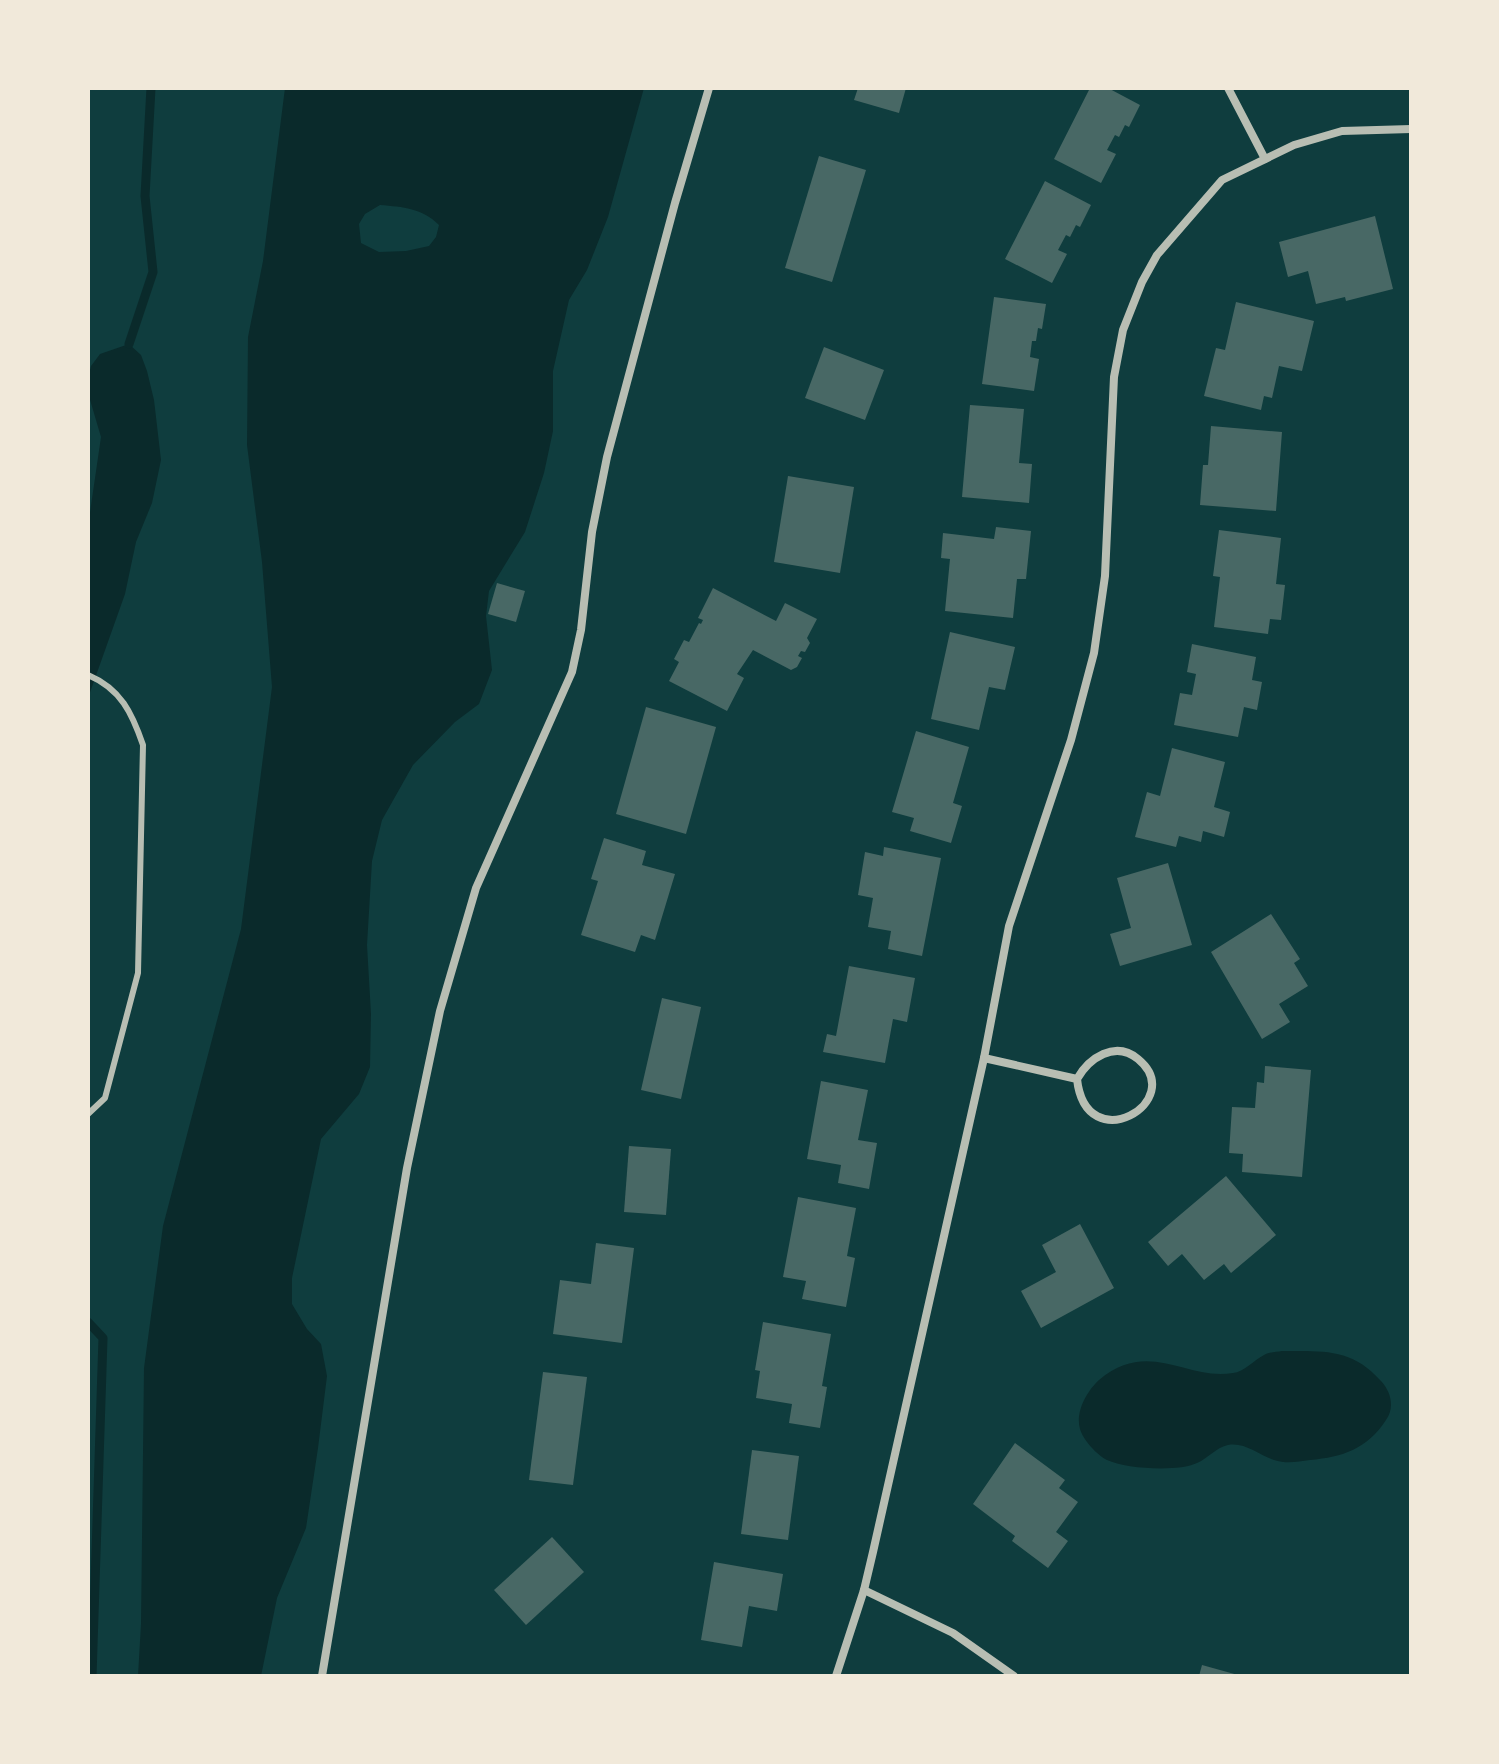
<svg xmlns="http://www.w3.org/2000/svg" width="1499" height="1764" font-family="Barlow,sans-serif">
  <style>
    .water { fill: #0a2a2b; fill-rule: evenodd }
    .lines { fill: none; stroke-linecap: round; stroke-linejoin: round }
    .stream { stroke: #0a2a2b; stroke-width: 9 }
    .building { fill: #486865 }
    .service { stroke: #b8beb3; stroke-width: 6 }
    .minor { stroke: #b8beb3; stroke-width: 8 }
  </style>
  <rect width="100%" height="100%" fill="#0f3d3e"/>
  <g class="water">
    <path d="M285 88H644L608 217 587 270 569 300 553 371V431L544 473 525 532 489 591 486 616 492 670 479 704 455 722 413 765 382 820 372 861 367 945 371 1014 370 1067 359 1094 321 1139 292 1278V1304L307 1329 321 1344 327 1376 318 1448 306 1528 277 1598 261 1676H138L141 1624 144 1368 163 1226 241 929 272 687 262 562 247 445 248 337 263 261ZM380 205C403 207 422 208 439 225L436 237 429 246 406 251 379 252 361 243 359 224 365 214Z"/>
    <polygon points="129,344 141,355 147,371 154,400 161,460 152,503 136,542 125,594 88,698 88,526 101,437 88,393 88,378 91,366 100,354"/>
    <path d="M1282 1351C1323 1351 1352 1348 1381 1381 1391 1392 1395 1407 1386 1420 1367 1449 1343 1457 1310 1460 1297 1462 1286 1464 1274 1460 1259 1455 1245 1442 1228 1445 1217 1447 1207 1459 1197 1463 1178 1472 1126 1469 1107 1460 1097 1455 1083 1440 1080 1429 1075 1412 1087 1391 1099 1380 1149 1338 1186 1381 1233 1373 1244 1372 1254 1360 1264 1355 1269 1352 1276 1352 1282 1351Z"/>
  </g>
  <g class="lines">
    <g class="stream">
      <polyline points="129,344 153,272 145,196 151,88"/>
      <polyline points="88,1322 103,1338 92,1676"/>
    </g>
  </g>
  <g class="building">
    <polygon points="858,88 906,88 899,113 854,100"/>
    <polygon points="1090,88 1108,88 1140,105 1129,127 1125,125 1119,137 1115,135 1107,150 1116,154 1101,183 1054,159"/>
    <polygon points="819,156 866,170 832,282 785,268"/>
    <polygon points="1045,181 1091,205 1080,227 1076,225 1070,237 1066,235 1058,250 1067,254 1052,283 1005,259"/>
    <polygon points="1375,216 1393,289 1346,301 1345,297 1316,304 1308,271 1288,277 1279,242"/>
    <polygon points="994,297 1046,304 1042,329 1038,328 1036,341 1032,341 1030,357 1039,359 1034,391 982,384"/>
    <polygon points="1236,302 1314,321 1302,371 1279,366 1272,398 1264,396 1261,410 1204,396 1216,348 1225,350"/>
    <polygon points="824,347 884,370 865,420 805,398"/>
    <polygon points="970,405 1024,409 1019,463 1032,464 1029,503 962,497"/>
    <polygon points="1211,426 1282,432 1276,511 1200,505 1203,465 1208,465"/>
    <polygon points="788,476 854,487 840,573 774,562"/>
    <polygon points="996,527 1031,531 1026,579 1017,579 1013,618 945,611 950,559 941,558 943,533 994,539"/>
    <polygon points="1219,530 1281,538 1276,584 1285,585 1281,620 1270,619 1268,634 1214,627 1220,577 1213,576"/>
    <polygon points="497,583 525,591 516,622 488,614"/>
    <polygon points="713,588 776,621 785,603 817,619 807,638 810,643 805,652 801,651 798,656 802,658 797,667 791,670 753,650 737,674 744,678 727,711 669,681 679,662 674,659 684,640 689,642 699,623 701,624 703,620 698,618"/>
    <polygon points="950,632 1015,647 1005,690 989,687 979,730 931,719"/>
    <polygon points="1192,644 1256,657 1252,680 1262,682 1257,710 1244,707 1238,737 1174,725 1180,693 1192,695 1196,674 1187,672"/>
    <polygon points="646,707 716,727 686,834 616,814"/>
    <polygon points="916,731 969,747 953,803 962,806 951,843 910,831 914,818 892,812"/>
    <polygon points="1172,748 1225,762 1214,807 1230,812 1224,837 1203,831 1201,842 1179,836 1176,847 1135,837 1147,792 1160,796"/>
    <polygon points="604,838 646,851 642,865 675,874 655,940 641,935 635,952 581,935 598,881 591,879"/>
    <polygon points="884,847 941,858 922,956 888,949 891,931 868,927 873,898 858,895 865,852 883,856"/>
    <polygon points="1168,863 1192,945 1120,966 1110,934 1131,928 1117,878"/>
    <polygon points="1271,914 1300,959 1294,963 1308,986 1279,1004 1290,1022 1262,1039 1211,952"/>
    <polygon points="849,966 915,978 907,1022 893,1019 885,1063 823,1052 827,1034 836,1036"/>
    <polygon points="662,998 701,1007 681,1099 641,1090"/>
    <polygon points="1265,1066 1311,1070 1302,1177 1242,1172 1243,1154 1229,1153 1232,1107 1255,1108 1257,1082 1264,1083"/>
    <polygon points="821,1081 868,1090 858,1140 877,1143 869,1189 838,1183 841,1165 807,1159"/>
    <polygon points="629,1146 671,1149 666,1215 624,1212"/>
    <polygon points="1226,1176 1276,1235 1231,1273 1224,1264 1204,1280 1182,1254 1168,1266 1148,1242"/>
    <polygon points="798,1197 856,1208 847,1256 855,1258 846,1307 802,1299 806,1281 783,1277"/>
    <polygon points="1080,1224 1114,1288 1041,1328 1021,1291 1056,1272 1042,1245"/>
    <polygon points="596,1243 634,1248 622,1343 553,1334 560,1280 591,1284"/>
    <polygon points="763,1322 831,1334 822,1386 827,1387 820,1428 789,1423 792,1404 756,1398 760,1371 755,1370"/>
    <polygon points="543,1372 587,1377 573,1485 529,1480"/>
    <polygon points="1015,1443 1065,1480 1059,1488 1078,1502 1056,1532 1068,1541 1048,1568 1012,1541 1015,1536 973,1504"/>
    <polygon points="752,1450 799,1456 788,1540 741,1534"/>
    <polygon points="552,1537 584,1572 526,1625 494,1590"/>
    <polygon points="714,1562 783,1574 777,1611 749,1606 742,1647 701,1640"/>
    <polygon points="1202,1665 1238,1675 1238,1676 1199,1676"/>
  </g>
  <g class="lines">
    <path class="service" d="M88 675C121 689 132 713 143 745L138 973 105 1098 88 1114"/>
    <g class="minor">
      <polyline points="1228,88 1265,159"/>
      <path d="M984 1058 1077 1079C1086 1161 1189 1101 1138 1059 1115 1040 1089 1058 1077 1079"/>
      <polyline points="864,1590 953,1633 1014,1676"/>
      <polyline points="322,1676 407,1168 440,1011 476,888 572,672 581,630 592,532 607,457 675,203 709,88"/>
      <polyline points="836,1676 864,1590 873,1552 984,1058 1009,926 1071,740 1094,653 1105,576 1114,377 1123,330 1142,282 1157,255 1222,180 1294,145 1342,131 1411,129"/>
    </g>
  </g>
  <rect width="1499" height="1764" fill="none" stroke="#f1e9da" stroke-width="180"/>
</svg>
